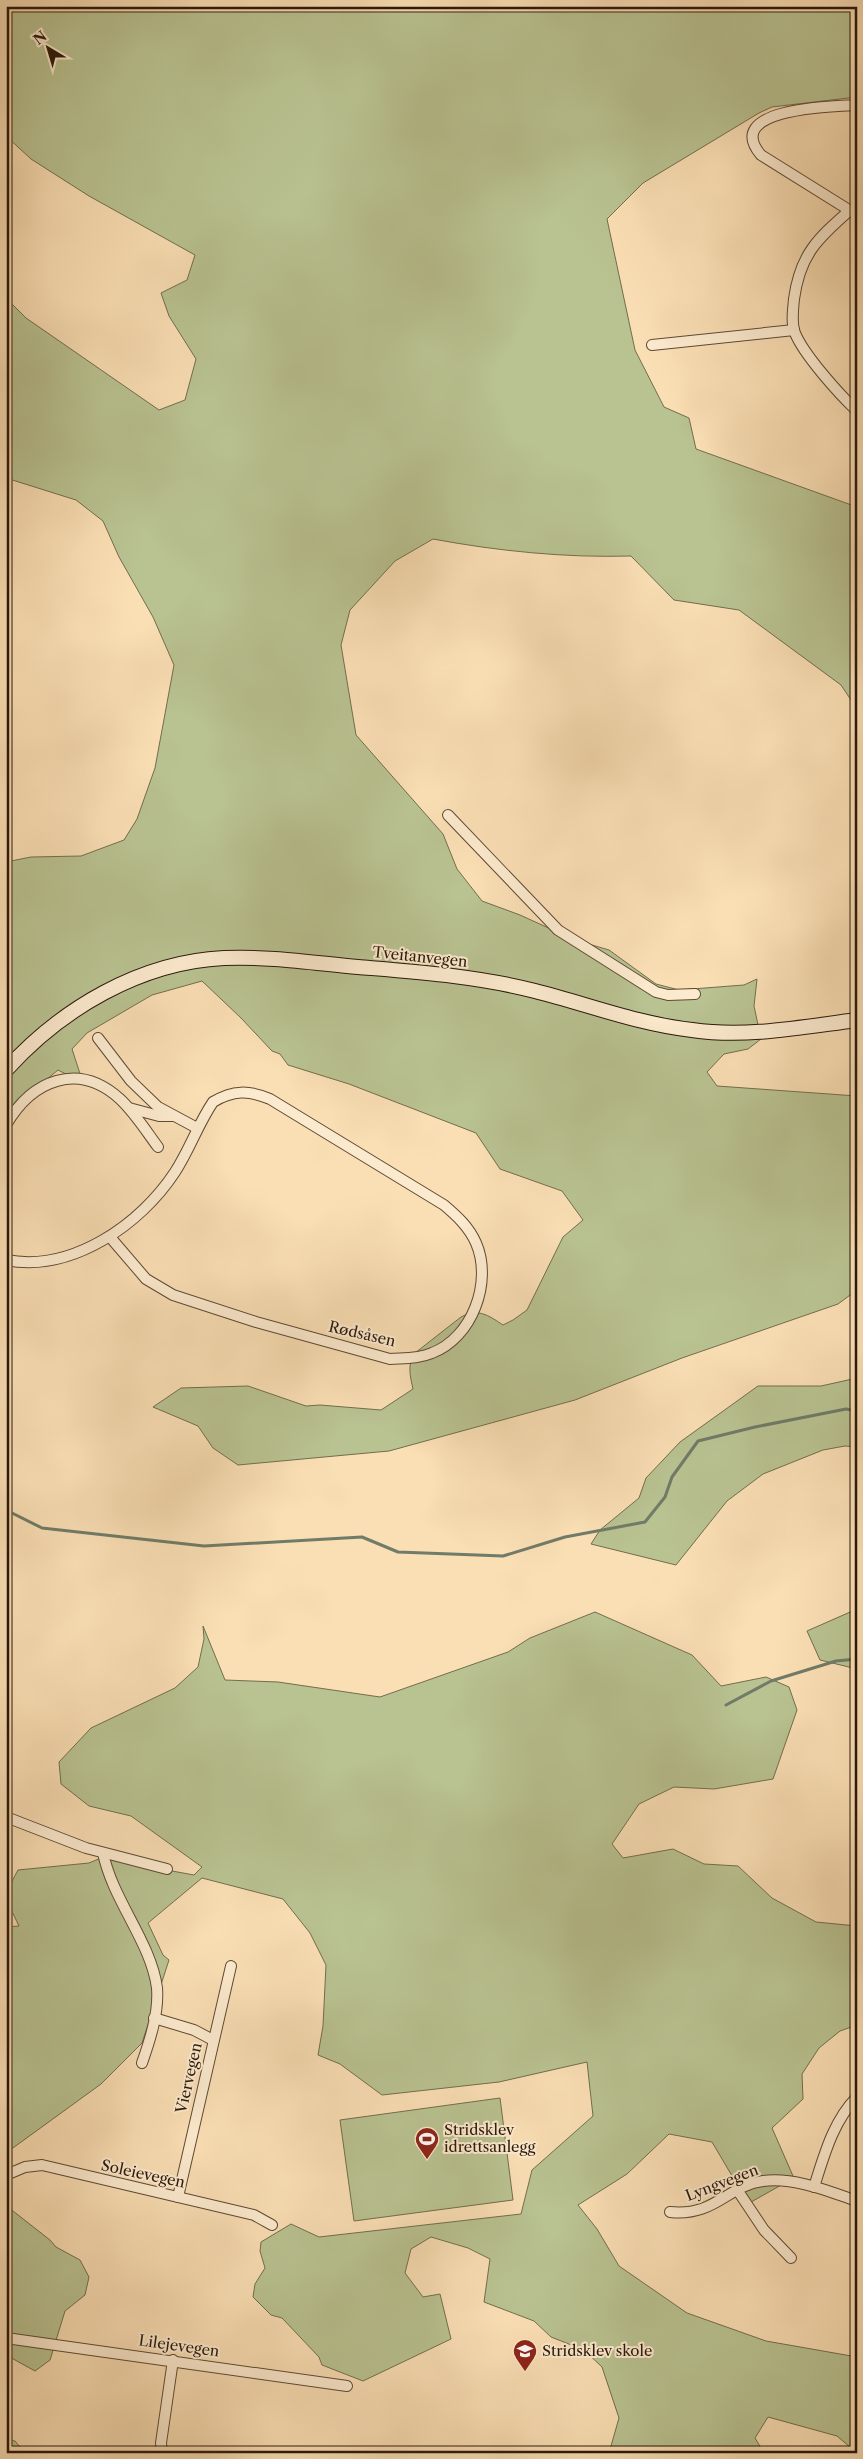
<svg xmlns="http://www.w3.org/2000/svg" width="863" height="2459" font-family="'Libre Caslon Text',serif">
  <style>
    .green { fill: #b9c291; stroke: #726d4e }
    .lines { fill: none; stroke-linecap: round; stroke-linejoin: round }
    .stream { stroke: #707b69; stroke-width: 3 }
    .street-casing { stroke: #5e4a34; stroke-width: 12 }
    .secondary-casing { stroke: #2a180a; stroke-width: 16 }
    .street { stroke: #fceace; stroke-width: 10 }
    .secondary { stroke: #fceace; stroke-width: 14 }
    .labels { text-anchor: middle; stroke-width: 4; stroke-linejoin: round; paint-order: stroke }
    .street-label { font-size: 15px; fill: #2a180a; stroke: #fceace }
    .poi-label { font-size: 15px; fill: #2a180a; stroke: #fceace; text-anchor: start }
  </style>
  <rect width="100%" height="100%" fill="#fadeb4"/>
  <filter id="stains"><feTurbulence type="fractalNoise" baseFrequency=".004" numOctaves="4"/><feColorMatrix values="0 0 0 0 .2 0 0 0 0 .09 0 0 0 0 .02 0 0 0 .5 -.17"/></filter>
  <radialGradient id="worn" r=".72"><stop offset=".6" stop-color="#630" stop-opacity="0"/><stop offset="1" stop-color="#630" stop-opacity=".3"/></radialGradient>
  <g class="green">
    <path d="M26 6H857V97L772 107 759 113 643 183 607 219 635 350 664 407 689 418 696 449 857 507V709L841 685 739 610 674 600 631 556C566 558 497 551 433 539L395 561 350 610 341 645 356 735 443 834 457 869 482 901 520 915 575 940 609 950 656 984 679 990 744 985 757 979 754 1006 761 1039 748 1049 724 1054 707 1072 717 1086 857 1096V1290L838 1304 682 1358 575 1400 389 1451 238 1465 213 1448 198 1426 153 1407 181 1388 248 1386 306 1406 320 1405 381 1410 413 1389C410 1375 407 1365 415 1353L461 1317C478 1308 488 1315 503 1325L513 1320 527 1310 563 1237 583 1220 562 1191 500 1169 476 1133 349 1084 288 1065 280 1054 272 1051 241 1018 202 981 152 995 87 1033 72 1049 83 1083 58 1070 28 1095 6 1116V862L31 857 81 856 124 840 137 819 155 768 174 665 153 617 119 557 103 521 76 500 6 478V298L26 318 159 410 185 400 196 359 169 316 161 293 187 280 195 255 89 196 31 159 6 136V10H24Z"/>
    <polygon points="857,1378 857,1447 845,1446 823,1450 763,1474 727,1501 676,1565 591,1544 600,1530 639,1498 646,1478 680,1442 758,1386 821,1386"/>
    <polygon points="857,1609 857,1669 820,1660 807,1631"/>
    <path d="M595 1612 692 1655 721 1686 766 1677 789 1687 797 1710 773 1779 714 1789 674 1787 639 1804 612 1844 623 1858 673 1849 704 1864 738 1866 772 1898 816 1922 857 1926V2025L840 2031 819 2048 802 2074 803 2099 772 2128 793 2176 783 2184 744 2206 735 2181 712 2142 669 2134 627 2174 578 2205 597 2229 619 2266 687 2313 766 2341 857 2357V2453L837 2436 768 2417 755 2438 764 2453H609L619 2418 602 2367 584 2350 551 2337 534 2321 484 2302 490 2259 468 2248 431 2237 411 2249 405 2273 423 2297 440 2294 451 2339 363 2381 322 2365 319 2357 282 2318 271 2315 253 2297 255 2284 265 2268 260 2251 261 2242 291 2224 319 2237 521 2214 532 2170 593 2116 587 2062 499 2082 382 2095 340 2064 318 2055 323 2026 326 1965 310 1933 283 1899 202 1878 148 1923 163 1955 169 1960 142 2043 101 2084 6 2153V1927L19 1926C5 1896 2 1900 18 1870L89 1863 101 1858 194 1875 202 1867 131 1816 89 1806 61 1784 59 1762 91 1728 175 1688 198 1667 204 1639 203 1626 225 1680 278 1682 380 1697 508 1652 530 1638Z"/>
    <polygon points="500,2098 513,2200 354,2221 340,2120"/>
    <polygon points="6,2203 13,2211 50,2240 56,2247 80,2260 89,2277 85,2295 65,2311 50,2360 35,2371 6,2355"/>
    <polygon points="6,2439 15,2441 25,2453 6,2453"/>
  </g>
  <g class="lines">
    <g class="stream">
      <polyline points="6,1510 42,1528 204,1546 362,1537 398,1552 503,1556 565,1537 645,1522 665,1497 672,1477 698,1441 755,1427 846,1409 857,1411"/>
      <polyline points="726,1705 771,1681 836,1661 857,1659"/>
    </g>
    <g class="street-casing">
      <g id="street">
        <path d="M857 105C834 106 721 108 761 155L857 215"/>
        <path d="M849 211C817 239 800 255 794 299 793 310 791 323 795 333 804 355 839 394 857 411"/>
        <polyline points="652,345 794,330"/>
        <polyline points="448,815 558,930 656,992 668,995 695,994"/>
        <polyline points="98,1038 131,1081 158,1107 197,1128"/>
        <polyline points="129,1108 159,1116 173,1116"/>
        <path d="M6 1125C32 1080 78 1061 120 1099 135 1113 146 1131 158 1147"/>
        <path d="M6 1260C72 1273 141 1224 175 1172 190 1149 198 1124 213 1102 233 1090 249 1090 270 1099L444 1205C457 1216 469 1227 476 1243 493 1282 472 1338 432 1353 418 1359 404 1358 390 1359L256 1322 173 1295 146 1279 110 1237"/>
        <polyline points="6,1817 86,1848 167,1869"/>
        <path d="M103 1853C113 1901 151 1942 157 1988 159 2013 150 2040 142 2063"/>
        <polyline points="154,2018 194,2030 213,2040"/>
        <polyline points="6,2175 25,2167 42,2165 254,2215 272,2225"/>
        <path d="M814 2187C824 2156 833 2121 857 2097"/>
        <polyline points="738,2191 764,2230 791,2258"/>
        <polyline points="178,2197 231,1966"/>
        <path d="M670 2212C715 2217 728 2185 763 2181 794 2177 828 2191 857 2201"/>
        <polyline points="6,2338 347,2386"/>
        <polyline points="162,2453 161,2443 173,2360"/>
      </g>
    </g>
    <g class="secondary-casing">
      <path id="secondary" d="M6 1070C61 1009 140 962 224 958 268 956 314 963 358 967 418 972 477 976 535 991 587 1004 638 1024 692 1030 747 1038 802 1027 857 1020"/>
    </g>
    <use href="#street" class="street"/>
    <use href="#secondary" class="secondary"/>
  </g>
  <defs>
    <g id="stadium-pin" transform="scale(1.25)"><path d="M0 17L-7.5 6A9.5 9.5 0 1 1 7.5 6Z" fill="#8f2418" stroke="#fceace"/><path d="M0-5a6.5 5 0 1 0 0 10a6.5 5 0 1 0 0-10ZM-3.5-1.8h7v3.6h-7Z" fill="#fff"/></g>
    <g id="school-pin" transform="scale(1.25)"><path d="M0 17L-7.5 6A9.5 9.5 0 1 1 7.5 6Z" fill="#8f2418" stroke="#fceace"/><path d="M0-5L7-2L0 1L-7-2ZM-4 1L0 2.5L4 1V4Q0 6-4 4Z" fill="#fff"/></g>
  </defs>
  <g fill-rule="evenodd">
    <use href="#stadium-pin" x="427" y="2139"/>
    <use href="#school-pin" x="525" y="2351"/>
  </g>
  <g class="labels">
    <g class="street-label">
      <text transform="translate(420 957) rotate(6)" y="5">Tveitanvegen</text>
      <text transform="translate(362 1334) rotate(13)" y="5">Rødsåsen</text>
      <text transform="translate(189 2078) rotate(-77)" y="5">Viervegen</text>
      <text transform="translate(143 2174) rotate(12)" y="5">Soleievegen</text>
      <text transform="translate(722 2183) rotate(-21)" y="5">Lyngvegen</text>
      <text transform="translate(179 2346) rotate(8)" y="5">Lilejevegen</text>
    </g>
    <g class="poi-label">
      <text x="444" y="2135">Stridsklev<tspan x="444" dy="17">idrettsanlegg</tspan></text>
      <text x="542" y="2356">Stridsklev skole</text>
    </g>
  </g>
  <rect width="863" height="2459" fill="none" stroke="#fadeb4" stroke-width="25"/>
  <rect x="8" y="8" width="848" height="2444" fill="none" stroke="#2a180a" stroke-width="2.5"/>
  <rect x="12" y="12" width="838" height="2434" fill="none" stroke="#2a180a"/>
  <g transform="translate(48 48) rotate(322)" stroke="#fceace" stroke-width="4" paint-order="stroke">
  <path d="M0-4L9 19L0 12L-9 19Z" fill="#2a180a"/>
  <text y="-8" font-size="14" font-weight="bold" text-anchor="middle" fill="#2a180a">N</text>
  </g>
  <rect width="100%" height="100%" filter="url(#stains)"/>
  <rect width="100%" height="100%" fill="url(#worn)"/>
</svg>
